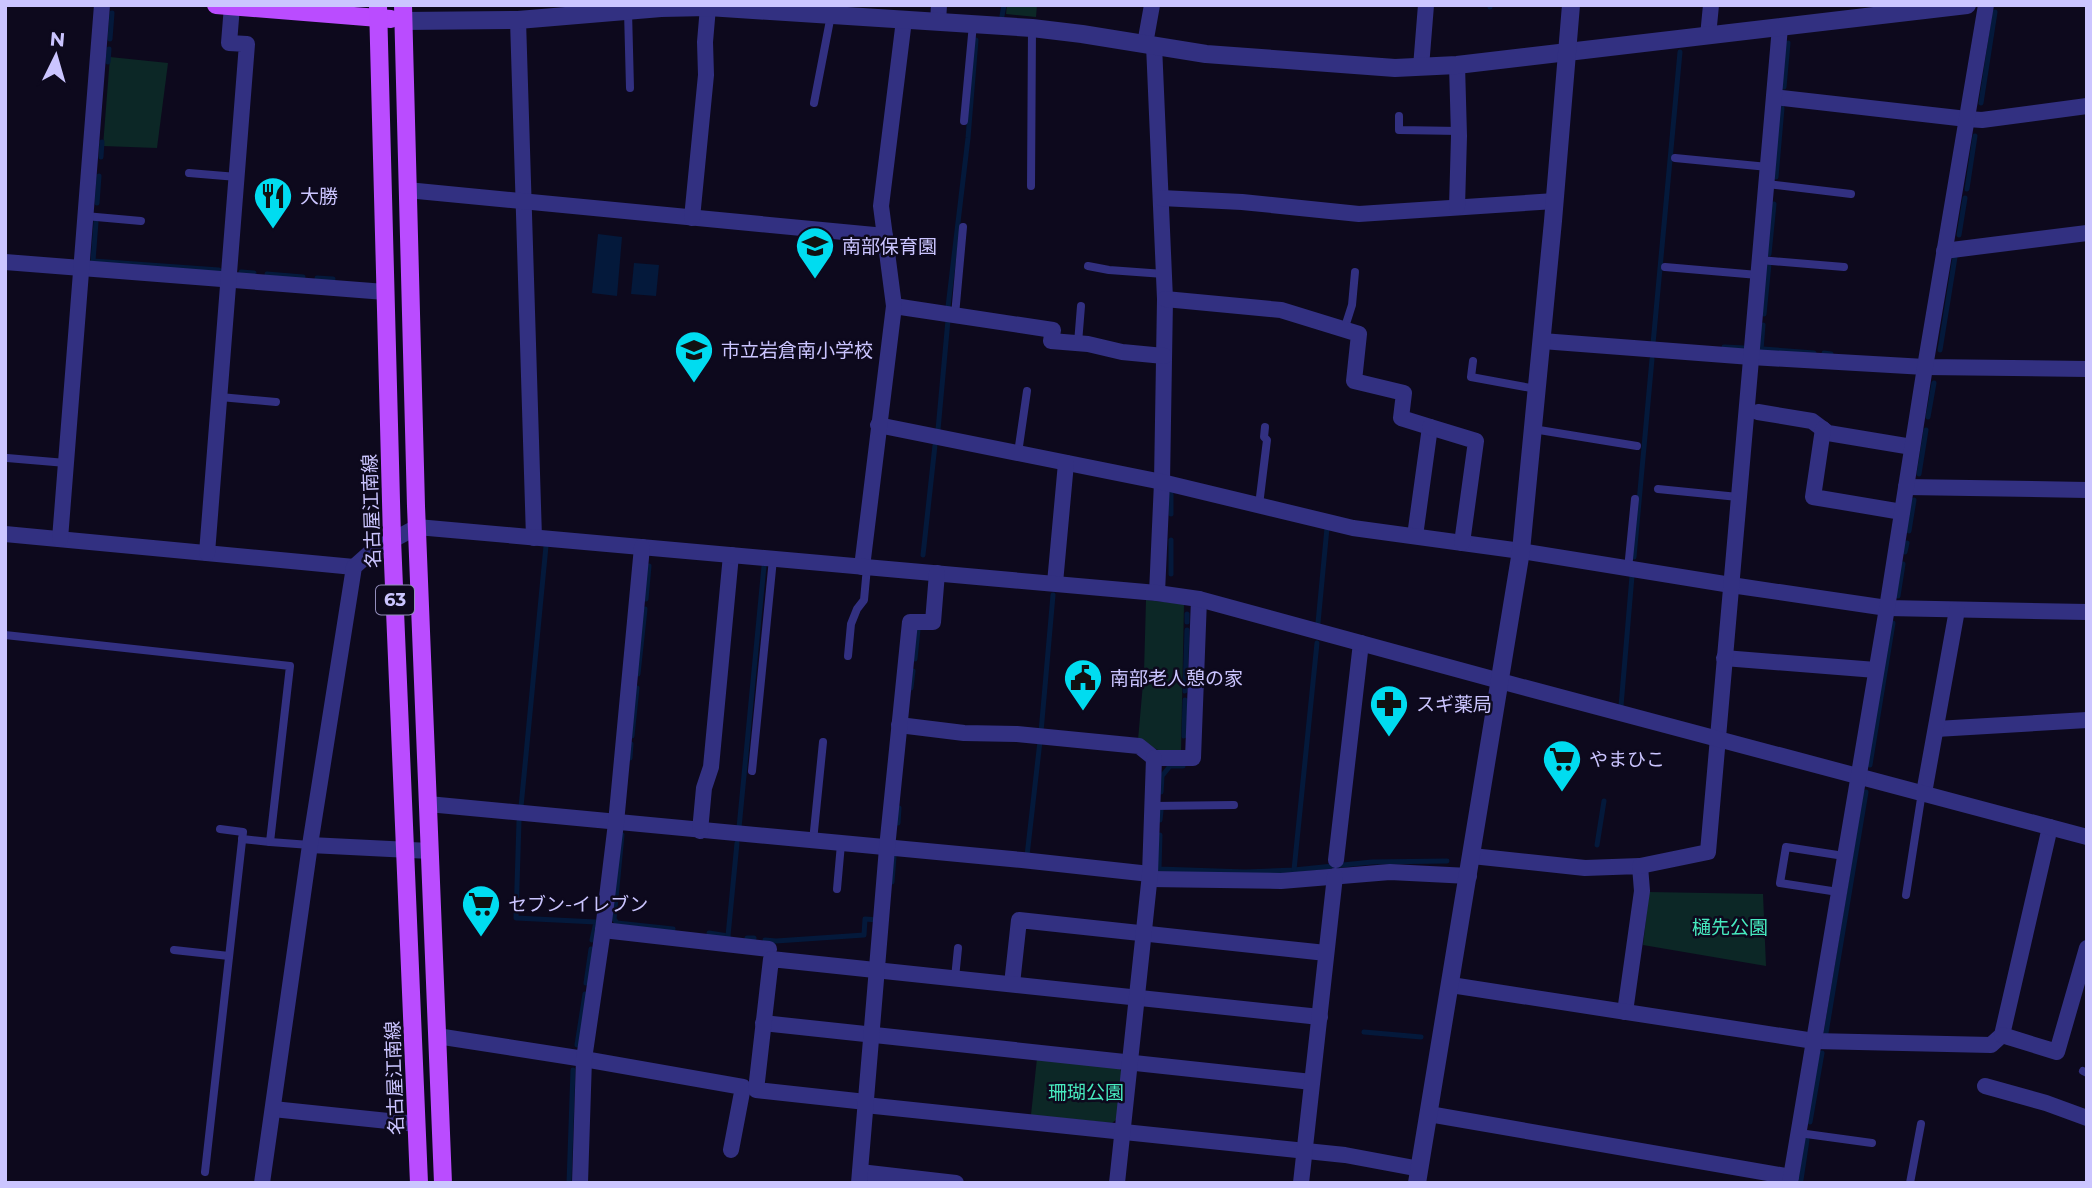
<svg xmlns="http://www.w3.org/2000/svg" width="2092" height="1188" font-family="Montserrat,'Noto Sans JP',sans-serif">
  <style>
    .green { fill: #0c2726 }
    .water { fill: #04193b }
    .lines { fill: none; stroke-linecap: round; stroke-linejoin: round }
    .stream { stroke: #04193b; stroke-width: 5 }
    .service { stroke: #323081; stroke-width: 8 }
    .minor { stroke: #323081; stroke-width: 16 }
    .tertiary { stroke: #323081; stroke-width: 18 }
    .primary { stroke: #ba4cff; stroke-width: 18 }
    .labels { text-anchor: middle; stroke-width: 5; stroke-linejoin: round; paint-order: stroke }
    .shield { fill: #0d091d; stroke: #928dbb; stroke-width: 2 }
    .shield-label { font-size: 18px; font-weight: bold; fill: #cbc5ff }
    .poi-label { font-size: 19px; fill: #cbc5ff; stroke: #0d091d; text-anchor: start }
    .street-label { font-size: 19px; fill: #cbc5ff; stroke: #0d091d }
    .park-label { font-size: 19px; fill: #47eabf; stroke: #0d091d }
  </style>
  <rect width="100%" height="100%" fill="#0d091d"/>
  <g class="green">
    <polygon points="1007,5 1037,5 1036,17 1006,14"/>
    <polygon points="110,57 168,63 157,148 103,146"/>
    <polygon points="1146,600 1184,604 1181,751 1158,750 1138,740 1144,672"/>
    <polygon points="1649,892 1763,894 1766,966 1643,945"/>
    <polygon points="1037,1058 1118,1067 1122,1072 1117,1119 1112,1123 1031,1115"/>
  </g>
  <g class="water">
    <polygon points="598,234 622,237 617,296 592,293"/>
    <polygon points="634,263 659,265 656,296 631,294"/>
  </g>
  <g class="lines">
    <g class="stream">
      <polyline points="1490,7 1490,5"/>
      <polyline points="1002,16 1004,5"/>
      <polyline points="110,39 112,13"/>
      <polyline points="108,62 109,49"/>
      <polyline points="1784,87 1788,43"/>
      <polyline points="1981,103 1995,12"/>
      <polyline points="101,157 102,142"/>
      <polyline points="1776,177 1782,108"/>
      <polyline points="1967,189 1975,136"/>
      <polyline points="97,203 99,176"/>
      <polyline points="96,222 93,261 219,270"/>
      <polyline points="1959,235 1965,198"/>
      <polyline points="1769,254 1774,204"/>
      <polyline points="241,272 254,273"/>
      <polyline points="267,274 303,277"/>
      <polyline points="317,278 333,279"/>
      <polyline points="948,307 968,138 976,40"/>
      <polyline points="1764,314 1769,264"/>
      <polyline points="1653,344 1680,52"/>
      <polyline points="1724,347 1745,348"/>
      <polyline points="1763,349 1814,353"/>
      <polyline points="1761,350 1763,325"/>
      <polyline points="1940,350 1955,257"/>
      <polyline points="1824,353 1831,354"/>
      <polyline points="1928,417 1934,383"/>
      <polyline points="938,430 948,320"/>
      <polyline points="1919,474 1926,430"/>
      <polyline points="1171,514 1171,493"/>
      <polyline points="1909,531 1914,500"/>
      <polyline points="1171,540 1171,574"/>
      <polyline points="1905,552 1907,543"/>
      <polyline points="923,555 935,445"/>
      <polyline points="1634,557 1652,359"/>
      <polyline points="1898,596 1903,564"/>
      <polyline points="646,599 649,566"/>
      <polyline points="1187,622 1187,614"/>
      <polyline points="1318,623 1327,528"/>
      <polyline points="915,659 918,630"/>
      <polyline points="638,674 645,609"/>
      <polyline points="911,688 913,671"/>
      <polyline points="1185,691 1187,630"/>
      <polyline points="1621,706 1632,576"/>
      <polyline points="1041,732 1053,595"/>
      <polyline points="632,736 637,688"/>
      <polyline points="1184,736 1185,700"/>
      <polyline points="630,758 631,744"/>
      <polyline points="1870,765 1893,623"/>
      <polyline points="1161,792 1162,776 1170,766 1183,766"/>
      <polyline points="521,807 546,546"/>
      <polyline points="1160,820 1161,811"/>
      <polyline points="519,821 516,918 596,922 592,940"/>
      <polyline points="898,823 899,808"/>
      <polyline points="739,828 764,566"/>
      <polyline points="622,835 614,919 617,923 673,929"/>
      <polyline points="1160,835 1159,869 1245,872 1294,870 1372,862 1447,861"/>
      <polyline points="1597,845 1604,801"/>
      <polyline points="1027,856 1040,741"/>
      <polyline points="1294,870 1317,643"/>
      <polyline points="892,882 894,857"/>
      <polyline points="709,933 728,936"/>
      <polyline points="728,936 737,843"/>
      <polyline points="747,938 754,938"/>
      <polyline points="765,940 776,941 864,935 865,919 878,920"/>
      <polyline points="586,983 591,949"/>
      <polyline points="1364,1032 1421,1037"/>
      <polyline points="1826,1033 1866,792"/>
      <polyline points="577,1045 585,994"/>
      <polyline points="1810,1122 1822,1053"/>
      <polyline points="1801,1180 1807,1140"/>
      <polyline points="569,1183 573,1070"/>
    </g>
    <g class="service">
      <polyline points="628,11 630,88"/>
      <polyline points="814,103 831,15"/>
      <polyline points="1399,116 1399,130 1459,131"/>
      <polyline points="964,121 973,24"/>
      <polyline points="1675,158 1768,167"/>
      <polyline points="189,173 237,177"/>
      <polyline points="1767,184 1851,194"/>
      <polyline points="1031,186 1032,28"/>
      <polyline points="85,216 141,221"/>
      <polyline points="1760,260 1844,267"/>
      <polyline points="1088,266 1109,270 1164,274"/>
      <polyline points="1665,267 1758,275"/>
      <polyline points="955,315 963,227"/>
      <polyline points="1344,330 1352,305 1355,272"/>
      <polyline points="1078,343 1081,306"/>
      <polyline points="1473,361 1471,377 1536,389"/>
      <polyline points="220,397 276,402"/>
      <polyline points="1533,429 1637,446"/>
      <polyline points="1018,453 1027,391"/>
      <polyline points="7,458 66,463"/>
      <polyline points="1658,489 1738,497"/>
      <polyline points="1259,505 1267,440 1264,437 1265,427"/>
      <polyline points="1628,569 1635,499"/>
      <polyline points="5,635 290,666 270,842 242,839"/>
      <polyline points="848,656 851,624 857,609 864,600 867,567"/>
      <polyline points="752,771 773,559"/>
      <polyline points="1153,806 1234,805"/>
      <polyline points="813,841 823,742"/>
      <polyline points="270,842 310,845"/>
      <polyline points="837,889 841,844"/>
      <polyline points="1838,892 1780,883 1786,847 1844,856"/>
      <polyline points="1906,895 1922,792"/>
      <polyline points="174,950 229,956"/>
      <polyline points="955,978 958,948"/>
      <polyline points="2083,1071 2087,1073"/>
      <polyline points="1799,1133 1872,1143"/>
      <polyline points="205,1172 243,832 220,829"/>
      <polyline points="1910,1183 1921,1124"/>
    </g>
    <g class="minor">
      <polyline points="518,20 534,538"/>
      <polyline points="938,22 939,5"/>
      <polyline points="1708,36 1711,5"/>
      <polyline points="1145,44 1152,5"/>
      <polyline points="1154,45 1165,299 1162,482 1157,593"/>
      <polyline points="1421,67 1426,5"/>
      <polyline points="1774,97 1967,119 1982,120 2087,106"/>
      <polyline points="407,190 885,236"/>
      <polyline points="1161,198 1242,202 1359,214 1555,201"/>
      <polyline points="1457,207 1459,136 1457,65"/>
      <polyline points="692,218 706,75 705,42 708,7"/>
      <polyline points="1944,251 2087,233"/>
      <polyline points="5,262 385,292"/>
      <polyline points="1165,299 1281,310 1359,334 1354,381 1404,393 1401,418 1430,427 1415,536"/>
      <polyline points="894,306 1053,330 1051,341 1088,344 1122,352 1164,356"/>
      <polyline points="1542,341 1751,357 1925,367 2087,369"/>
      <polyline points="1758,412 1812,421 1828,433 1912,447"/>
      <polyline points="878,425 1162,482 1353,528 1521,551 1731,585 1887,608 2087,612"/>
      <polyline points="1430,427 1476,441 1462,543"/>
      <polyline points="1823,429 1813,497 1902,512"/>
      <polyline points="1906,487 2087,490"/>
      <polyline points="5,534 354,567"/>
      <polyline points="60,539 102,5"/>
      <polyline points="207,553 247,44 229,43 232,6"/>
      <polyline points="862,567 894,306 881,206 904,20"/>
      <polyline points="1055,583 1066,463"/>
      <polyline points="1724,658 1876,670"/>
      <polyline points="899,725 964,733 1017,734 1139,746 1154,758 1193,758 1199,599"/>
      <polyline points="1936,729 2087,720"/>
      <polyline points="1924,793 1957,610"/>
      <polyline points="428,804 1022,860 1150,874"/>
      <polyline points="700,831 704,788 711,767 731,555"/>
      <polyline points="310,845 430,851"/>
      <polyline points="1472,856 1585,868 1640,866 1642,891 1625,1012"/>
      <polyline points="1336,860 1361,643"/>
      <polyline points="1640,866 1708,852 1780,27"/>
      <polyline points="1150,879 1281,881 1390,872 1469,876"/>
      <polyline points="603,930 769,949"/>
      <polyline points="1012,984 1019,920 1326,953"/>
      <polyline points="1451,985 1814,1041 1991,1045 2002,1035 2050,827"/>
      <polyline points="763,1023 1312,1082"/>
      <polyline points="2002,1035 2057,1052 2087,948"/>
      <polyline points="437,1036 584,1059 743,1087 731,1150"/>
      <polyline points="1985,1086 2046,1103 2087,1118"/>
      <polyline points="866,1102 756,1090 771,959 1320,1017"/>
      <polyline points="865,1105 1345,1155 1420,1169"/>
      <polyline points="273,1109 417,1124"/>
      <polyline points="1429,1114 1791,1177"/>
      <polyline points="860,1172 956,1183"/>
      <polyline points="262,1183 310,845 354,567 372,551 417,527 1157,593 1199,599 1500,681 2087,837"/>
      <polyline points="580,1183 584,1059 603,930 616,823 642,547"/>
      <polyline points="859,1183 887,848 910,622 933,622 937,573"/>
      <polyline points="1117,1183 1150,874 1154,758"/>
      <polyline points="1301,1183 1335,876"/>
      <polyline points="1790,1183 1887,608 1925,367 1986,5"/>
    </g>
    <g class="tertiary">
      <polyline points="403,21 518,20 661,8 708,7 1032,28 1082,34 1206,54 1395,68 1457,65 1967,5"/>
      <polyline points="1417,1183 1521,551 1553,221 1571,5"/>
    </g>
    <g class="primary">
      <polyline points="216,5 391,19"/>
      <polyline points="378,5 392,539 419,1183"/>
      <polyline points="403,5 416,506 443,1183"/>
    </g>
  </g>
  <defs>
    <g id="restaurant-pin" transform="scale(2.0125)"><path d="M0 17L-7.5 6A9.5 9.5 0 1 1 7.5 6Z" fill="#00dcf0" stroke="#0d091d"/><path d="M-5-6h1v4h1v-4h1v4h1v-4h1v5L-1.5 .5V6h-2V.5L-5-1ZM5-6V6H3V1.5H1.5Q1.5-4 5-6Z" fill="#111"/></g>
    <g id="school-pin" transform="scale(2.0125)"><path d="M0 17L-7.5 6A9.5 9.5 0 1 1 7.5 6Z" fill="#00dcf0" stroke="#0d091d"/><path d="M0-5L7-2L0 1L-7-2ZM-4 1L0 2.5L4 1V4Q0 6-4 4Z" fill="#111"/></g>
    <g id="civic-pin" transform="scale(2.0125)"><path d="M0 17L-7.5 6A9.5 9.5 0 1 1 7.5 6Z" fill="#00dcf0" stroke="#0d091d"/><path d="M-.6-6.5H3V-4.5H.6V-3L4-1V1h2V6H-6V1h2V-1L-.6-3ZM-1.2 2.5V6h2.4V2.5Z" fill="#111"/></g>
    <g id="pharmacy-pin" transform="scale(2.0125)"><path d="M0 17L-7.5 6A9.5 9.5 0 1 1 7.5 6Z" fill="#00dcf0" stroke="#0d091d"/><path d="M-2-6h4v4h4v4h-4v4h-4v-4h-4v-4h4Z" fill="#111"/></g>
    <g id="supermarket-pin" transform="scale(2.0125)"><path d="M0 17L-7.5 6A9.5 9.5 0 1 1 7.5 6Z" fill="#00dcf0" stroke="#0d091d"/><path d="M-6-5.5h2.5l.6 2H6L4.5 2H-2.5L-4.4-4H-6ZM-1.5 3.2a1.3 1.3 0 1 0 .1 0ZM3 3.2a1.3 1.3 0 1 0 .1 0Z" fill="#111"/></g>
  </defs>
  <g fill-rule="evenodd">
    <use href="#restaurant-pin" x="273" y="196"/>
    <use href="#school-pin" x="815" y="246"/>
    <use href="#school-pin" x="694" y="350"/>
    <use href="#civic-pin" x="1083" y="678"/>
    <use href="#pharmacy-pin" x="1389" y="704"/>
    <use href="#supermarket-pin" x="1562" y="759"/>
    <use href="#supermarket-pin" x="481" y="904"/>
  </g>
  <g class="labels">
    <rect class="shield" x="376" y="585.5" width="38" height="29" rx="5"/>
    <g class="shield-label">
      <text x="395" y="606">63</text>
    </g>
    <g class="poi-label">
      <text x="300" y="203">大勝</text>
      <text x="842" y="253">南部保育園</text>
      <text x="721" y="357">市立岩倉南小学校</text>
      <text x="1110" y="685">南部老人憩の家</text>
      <text x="1416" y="711">スギ薬局</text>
      <text x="1589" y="766">やまひこ</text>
      <text x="508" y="911">セブン-イレブン</text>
    </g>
    <g class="street-label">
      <text transform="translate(371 511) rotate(-92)" y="7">名古屋江南線</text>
      <text transform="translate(394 1078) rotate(-92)" y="7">名古屋江南線</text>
    </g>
    <g class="park-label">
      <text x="1730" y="934">樋先公園</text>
      <text x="1086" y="1099">珊瑚公園</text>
    </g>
  </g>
  <rect width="2092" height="1188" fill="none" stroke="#cbc5ff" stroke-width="14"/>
  <g transform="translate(56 56) rotate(5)" stroke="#0d091d" stroke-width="5" paint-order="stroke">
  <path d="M0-5L12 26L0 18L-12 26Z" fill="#cbc5ff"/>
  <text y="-10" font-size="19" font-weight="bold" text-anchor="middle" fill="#cbc5ff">N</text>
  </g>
</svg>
